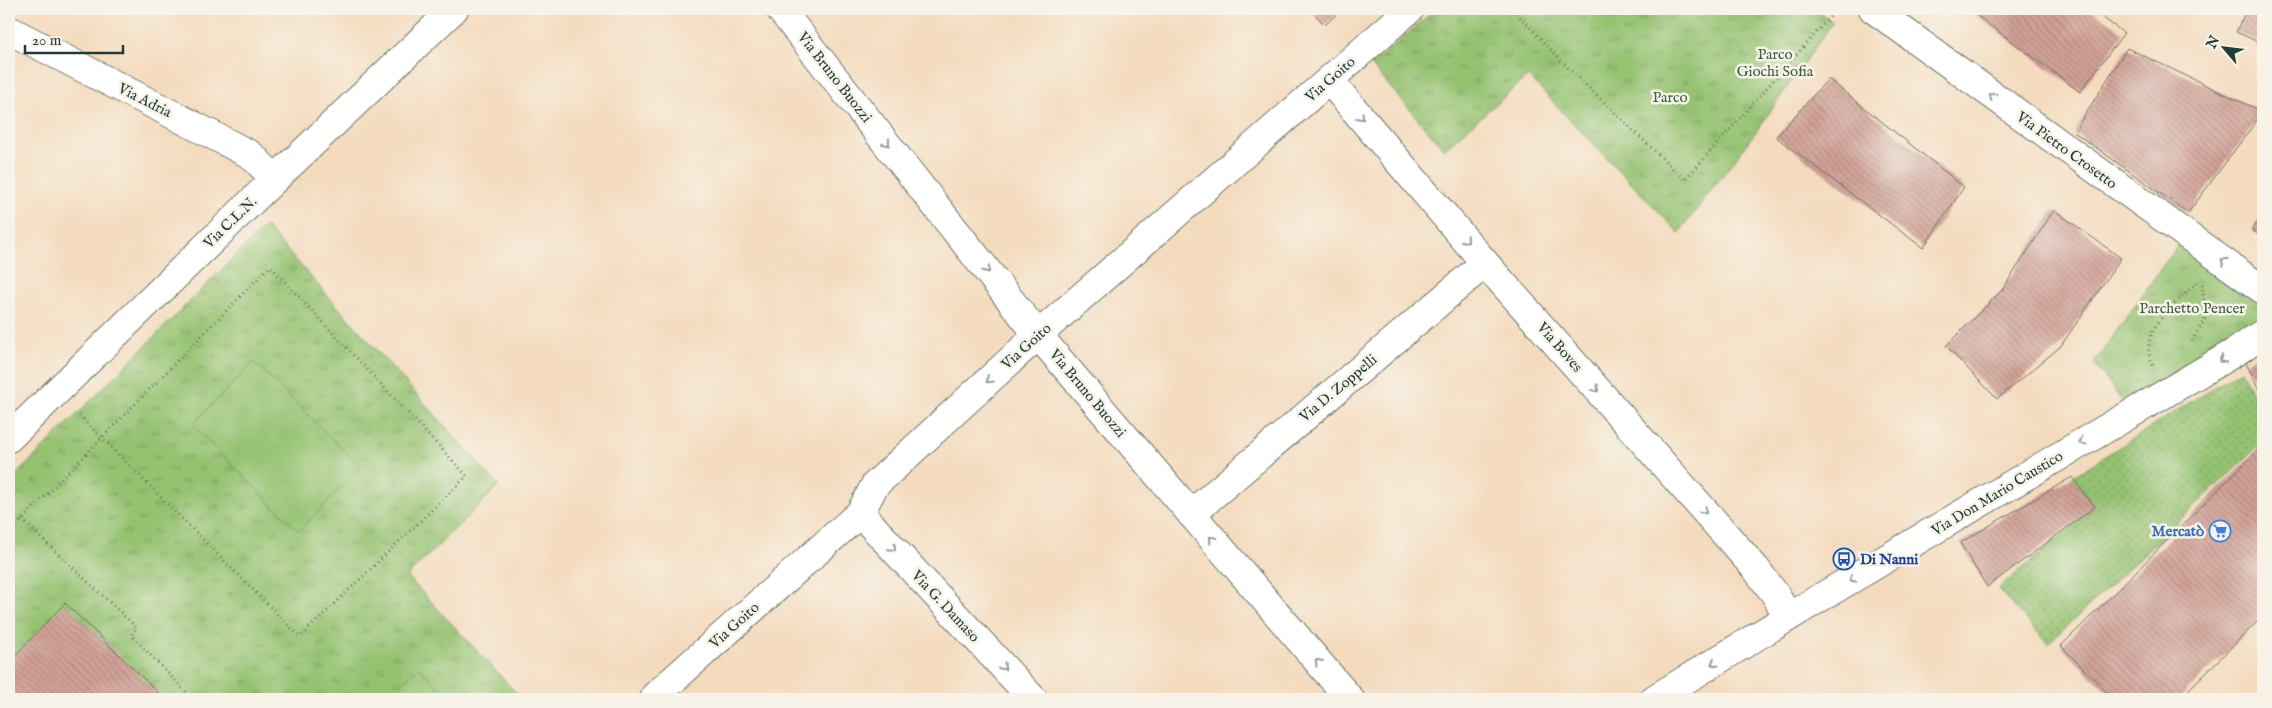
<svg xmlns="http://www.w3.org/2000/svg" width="2272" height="708" font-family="'IM FELL English',serif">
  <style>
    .grass { fill: url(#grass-dots); stroke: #5a8052 }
    .park { fill: url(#park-tufts); stroke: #5a8052 }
    .pitch { fill: #94c271; stroke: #5a8052 }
    .building { fill: url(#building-back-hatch) }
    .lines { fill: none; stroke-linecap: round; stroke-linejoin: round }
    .minor-casing { stroke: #6a7464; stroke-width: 30 }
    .path { stroke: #6a7464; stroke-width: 3; stroke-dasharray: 1 4; stroke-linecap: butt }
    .minor { stroke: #fff; stroke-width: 28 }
    .oneway { stroke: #8f9e9a }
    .labels { text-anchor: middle; stroke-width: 5; stroke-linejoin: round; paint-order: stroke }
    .park-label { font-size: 15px; fill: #3c5e43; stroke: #f7f3e8 }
    .street-label { font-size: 15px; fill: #1f3d34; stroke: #f7f3e8 }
    .shop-label { font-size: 15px; font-weight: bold; fill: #366cbe; stroke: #f7f3e8; text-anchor: end }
    .transit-label { font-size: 15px; font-weight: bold; fill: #164399; stroke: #f7f3e8; text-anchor: start }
  </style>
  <defs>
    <pattern id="grass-dots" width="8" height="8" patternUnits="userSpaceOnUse" patternTransform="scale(1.25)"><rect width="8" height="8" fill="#94c271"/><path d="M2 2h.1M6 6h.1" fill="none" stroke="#789f5e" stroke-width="1.8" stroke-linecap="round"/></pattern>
    <pattern id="park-tufts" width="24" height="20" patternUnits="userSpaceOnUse" patternTransform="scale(1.25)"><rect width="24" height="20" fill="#94c271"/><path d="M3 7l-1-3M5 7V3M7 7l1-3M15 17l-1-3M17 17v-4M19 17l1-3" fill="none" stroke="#789f5e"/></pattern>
    <pattern id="building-back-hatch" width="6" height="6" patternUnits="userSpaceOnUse" patternTransform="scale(1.25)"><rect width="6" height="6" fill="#d2a197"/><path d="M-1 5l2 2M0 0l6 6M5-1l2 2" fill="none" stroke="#aa847c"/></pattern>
  </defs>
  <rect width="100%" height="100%" fill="#f7f3e8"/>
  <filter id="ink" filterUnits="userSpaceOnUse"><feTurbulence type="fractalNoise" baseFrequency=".02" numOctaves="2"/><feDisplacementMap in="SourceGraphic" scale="10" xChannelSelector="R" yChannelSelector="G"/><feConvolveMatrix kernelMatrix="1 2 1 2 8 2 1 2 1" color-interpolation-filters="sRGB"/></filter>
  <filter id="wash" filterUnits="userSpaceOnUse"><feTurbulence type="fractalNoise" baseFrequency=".0096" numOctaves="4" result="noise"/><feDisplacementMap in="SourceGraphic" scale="20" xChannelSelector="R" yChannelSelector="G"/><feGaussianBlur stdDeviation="1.12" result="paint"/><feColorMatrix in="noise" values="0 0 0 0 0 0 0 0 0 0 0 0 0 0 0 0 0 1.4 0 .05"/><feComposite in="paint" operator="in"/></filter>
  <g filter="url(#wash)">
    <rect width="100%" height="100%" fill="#f4dbbe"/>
    <polygon class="grass" points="2241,370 2263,417 2263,442 2048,644 1998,589 2095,507 2072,477"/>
    <g class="park">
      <polygon points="1436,9 1815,9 1833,22 1760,126 1679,233 1528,76 1444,149 1371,65"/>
      <polygon points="265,226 499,486 407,576 522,699 9,699 9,482"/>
      <polygon points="2181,240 2263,301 2263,320 2126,407 2094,363"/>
    </g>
    <g class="pitch">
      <polygon points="254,362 361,467 299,531 192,425"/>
      <polygon points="419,667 449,699 386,699"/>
    </g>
    <g id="blocks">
      <g class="building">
        <polygon points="1310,9 1342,9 1325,25"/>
        <polygon points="1968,9 2091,9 2124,33 2080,92"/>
        <polygon points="2247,9 2263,9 2263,44 2236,32"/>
        <polygon points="2127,48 2263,112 2188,213 2074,132"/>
        <polygon points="1828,79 1964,187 1923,248 1776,137"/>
        <polygon points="2054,210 2121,258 2060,347 1997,399 1946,346 2003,289"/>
        <polygon points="2263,214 2263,237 2252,230"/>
        <polygon points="2263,350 2263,399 2246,363"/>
        <polygon points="2263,445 2263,616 2179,699 2114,699 2061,646"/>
        <polygon points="2072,477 2095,507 1987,587 1960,543"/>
        <polygon points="65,603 165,699 9,699 9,662"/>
      </g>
    </g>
  </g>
  <g filter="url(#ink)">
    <use href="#blocks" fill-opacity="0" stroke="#6a7464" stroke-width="1"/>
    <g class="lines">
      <g class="minor-casing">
        <g id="minor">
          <polyline points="780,9 1038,335 1350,699"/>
          <polyline points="1873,9 2263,290"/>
          <polyline points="9,30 251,155 275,179"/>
          <polyline points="1329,80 1485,263 1756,569 1775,594 1788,617"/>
          <polyline points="9,438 275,179 454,9"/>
          <polyline points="860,513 1033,699"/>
          <polyline points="1191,514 1485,263"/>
          <polyline points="655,696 860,513 875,485 1038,335 1410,9"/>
          <polyline points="1654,699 1823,596 2237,351 2263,333"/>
        </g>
      </g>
      <g class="path">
        <polyline points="1513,9 1562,62 1685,180 1837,9"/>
        <polyline points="2192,341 2206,317 2202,284"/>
        <path d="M2153 365C2135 330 2179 302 2198 281"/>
        <polyline points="22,520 137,628 131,635 193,699"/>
        <polyline points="9,533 270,266 467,476 300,637 102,438 78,414"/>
        <polyline points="1615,699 1625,693"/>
      </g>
      <use href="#minor" class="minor"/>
    </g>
    <defs><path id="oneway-chevron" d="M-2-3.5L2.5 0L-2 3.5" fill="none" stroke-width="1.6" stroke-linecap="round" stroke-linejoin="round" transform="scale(1.25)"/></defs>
    <g class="oneway">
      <use href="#oneway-chevron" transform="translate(1992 96) rotate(-144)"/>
      <use href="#oneway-chevron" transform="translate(1361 117) rotate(49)"/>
      <use href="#oneway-chevron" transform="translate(887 143) rotate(52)"/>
      <use href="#oneway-chevron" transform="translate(1466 240) rotate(50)"/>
      <use href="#oneway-chevron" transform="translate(2224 261) rotate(-144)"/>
      <use href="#oneway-chevron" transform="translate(987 270) rotate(52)"/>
      <use href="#oneway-chevron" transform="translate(2222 360) rotate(149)"/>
      <use href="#oneway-chevron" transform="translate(989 380) rotate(137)"/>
      <use href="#oneway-chevron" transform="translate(1596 389) rotate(49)"/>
      <use href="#oneway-chevron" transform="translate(2082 442) rotate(149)"/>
      <use href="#oneway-chevron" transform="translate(1704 511) rotate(49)"/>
      <use href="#oneway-chevron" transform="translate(1212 539) rotate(-131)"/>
      <use href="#oneway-chevron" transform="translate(893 548) rotate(47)"/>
      <use href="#oneway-chevron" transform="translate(1852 579) rotate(149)"/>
      <use href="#oneway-chevron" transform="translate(1318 662) rotate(-131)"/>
      <use href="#oneway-chevron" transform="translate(1714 663) rotate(149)"/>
      <use href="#oneway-chevron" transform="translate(1003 667) rotate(47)"/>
    </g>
  </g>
  <defs>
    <g id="supermarket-ring" transform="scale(1.125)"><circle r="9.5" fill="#f7f3e8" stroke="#3f7fe0" stroke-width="1.5"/><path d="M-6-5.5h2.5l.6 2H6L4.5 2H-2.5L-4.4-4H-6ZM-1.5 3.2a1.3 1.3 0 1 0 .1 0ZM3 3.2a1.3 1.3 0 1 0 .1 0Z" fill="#3f7fe0"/></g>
    <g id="bus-ring" transform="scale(1.125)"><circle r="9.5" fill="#f7f3e8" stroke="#1a4fb4" stroke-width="1.5"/><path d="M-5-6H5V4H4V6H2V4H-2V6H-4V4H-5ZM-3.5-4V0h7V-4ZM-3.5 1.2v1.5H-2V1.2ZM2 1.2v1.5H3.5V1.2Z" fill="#1a4fb4"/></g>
  </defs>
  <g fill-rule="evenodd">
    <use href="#supermarket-ring" x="2220" y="531"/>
    <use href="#bus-ring" x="1844" y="559"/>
  </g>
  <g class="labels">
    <g class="park-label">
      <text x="1775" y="59">Parco<tspan x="1775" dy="17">Giochi Sofia</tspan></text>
      <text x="1670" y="102">Parco</text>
      <text x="2192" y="313">Parchetto Pencer</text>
    </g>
    <g class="street-label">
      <text transform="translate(835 77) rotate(52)" y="5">Via Bruno Buozzi</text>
      <text transform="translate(1330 79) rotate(-41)" y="5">Via Goito</text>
      <text transform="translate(145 100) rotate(27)" y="5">Via Adria</text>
      <text transform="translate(2067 150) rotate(36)" y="5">Via Pietro Crosetto</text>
      <text transform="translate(230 222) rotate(-44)" y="5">Via C.L.N.</text>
      <text transform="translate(1026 346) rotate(-42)" y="5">Via Goito</text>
      <text transform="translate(1560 347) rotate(49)" y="5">Via Boves</text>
      <text transform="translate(1338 388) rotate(-40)" y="5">Via D. Zoppelli</text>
      <text transform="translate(1088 393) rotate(50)" y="5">Via Bruno Buozzi</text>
      <text transform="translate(1997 493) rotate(-31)" y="5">Via Don Mario Caustico</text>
      <text transform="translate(946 606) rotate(47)" y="5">Via G. Damaso</text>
      <text transform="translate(734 625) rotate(-42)" y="5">Via Goito</text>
    </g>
    <g class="shop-label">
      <text x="2204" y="536">Mercatò</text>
    </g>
    <g class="transit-label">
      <text x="1860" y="564">Di Nanni</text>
    </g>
  </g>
  <rect width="2272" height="708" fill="none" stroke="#f7f3e8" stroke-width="30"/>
  <g transform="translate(2224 48) rotate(298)" stroke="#f7f3e8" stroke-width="4" paint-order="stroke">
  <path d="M0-4L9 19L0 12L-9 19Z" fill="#1f3d34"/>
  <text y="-8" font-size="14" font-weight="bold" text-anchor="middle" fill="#1f3d34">N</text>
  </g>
  <path d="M25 45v8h98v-8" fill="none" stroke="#1f3d34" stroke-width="2.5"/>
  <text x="32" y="45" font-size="15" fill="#1f3d34" stroke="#f7f3e8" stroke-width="4" paint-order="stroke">20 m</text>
</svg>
